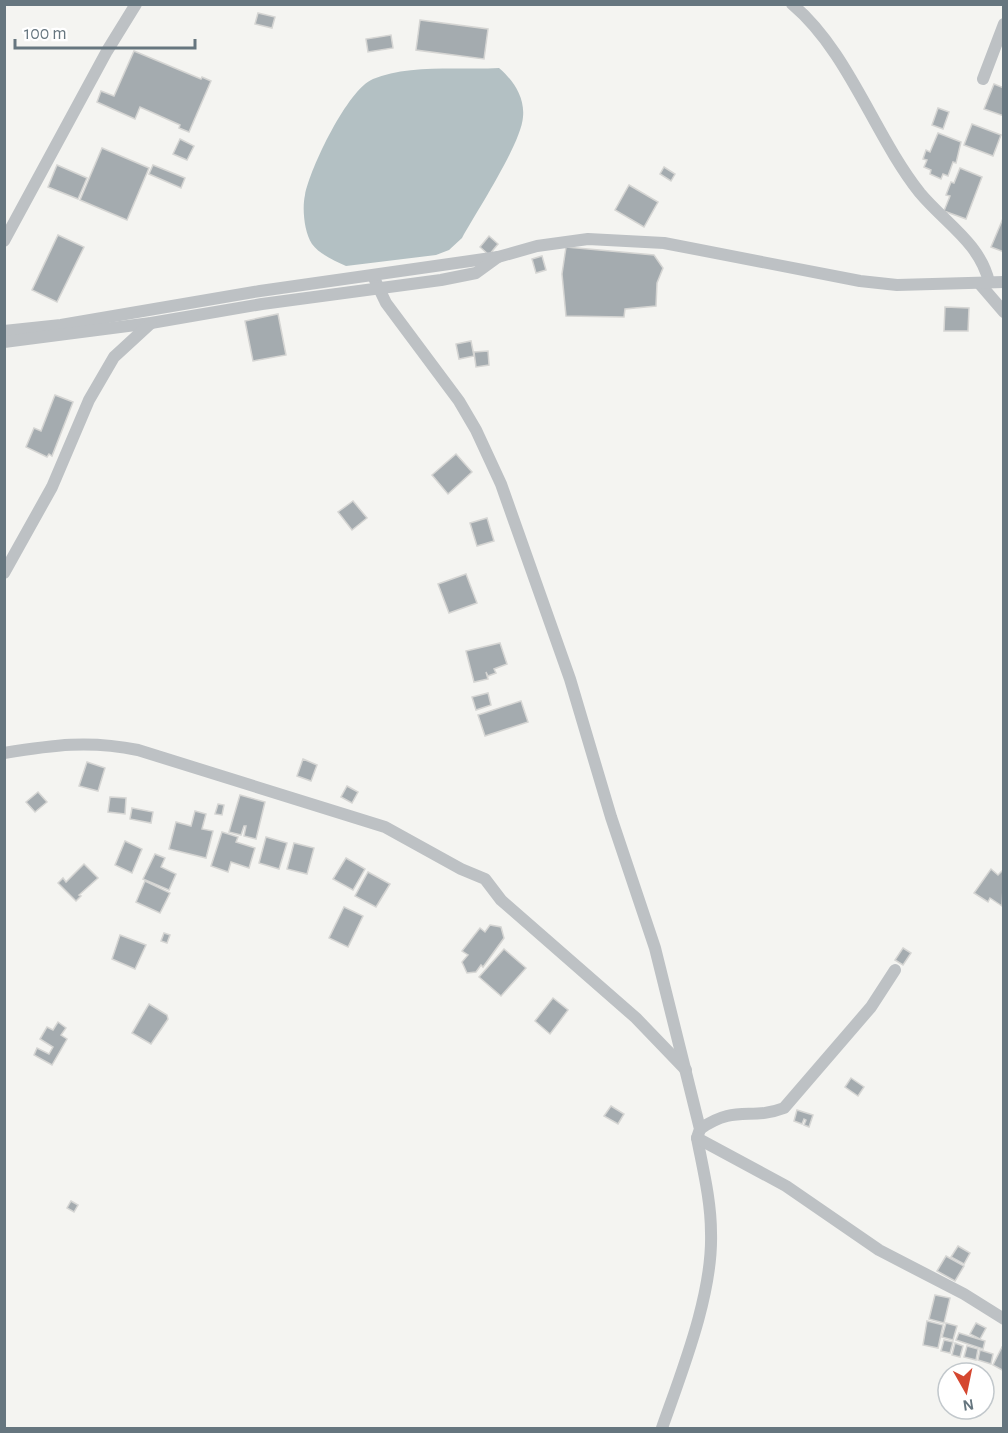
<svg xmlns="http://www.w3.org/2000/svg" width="1008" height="1433" font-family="'Alegreya Sans',sans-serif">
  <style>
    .water { fill: #b3c0c3 }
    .building { fill: #a4abaf; stroke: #d5d5d3; stroke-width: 1.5 }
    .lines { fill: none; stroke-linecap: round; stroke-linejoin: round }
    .street { stroke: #bdc1c4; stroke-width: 12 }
  </style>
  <rect width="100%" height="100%" fill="#f4f4f1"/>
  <path class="water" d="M499 68C513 80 525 97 523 117 521 144 477 211 462 238L449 250 436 255 346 266C335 261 319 254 312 244 304 232 302 208 305 195 310 168 348 89 373 79 407 64 462 70 499 68Z"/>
  <g class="building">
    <polygon points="258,13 275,17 272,28 255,24"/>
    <polygon points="420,20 488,29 484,59 416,50"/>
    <polygon points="391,35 393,48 368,52 366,39"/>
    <polygon points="134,51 201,79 202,77 211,81 189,132 179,128 180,125 140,107 135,119 97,102 101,91 114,96"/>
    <polygon points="994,84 1004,88 1004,116 984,109"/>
    <polygon points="938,108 949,112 943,129 932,125"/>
    <polygon points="972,124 1001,135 993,156 964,145"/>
    <polygon points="938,133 961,142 956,163 953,162 948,176 943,174 941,179 930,174 931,170 924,167 927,160 923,159 926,150 930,152"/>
    <polygon points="180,139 194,146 187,160 173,154"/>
    <polygon points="102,148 149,168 127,220 80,200"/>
    <polygon points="57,165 87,178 78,199 48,187"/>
    <polygon points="153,165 185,178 181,188 149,174"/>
    <polygon points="664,167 675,174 671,181 660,174"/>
    <polygon points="960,168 982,177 966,219 944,211 950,196 946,195 951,182 954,183"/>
    <polygon points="629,185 658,202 644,227 615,210"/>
    <polygon points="1004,216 1004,252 991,247"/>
    <polygon points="58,235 84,247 57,302 32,290"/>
    <polygon points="489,236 498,244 489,255 480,247"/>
    <polygon points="566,247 654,255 663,268 657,283 656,306 625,309 624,317 566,316 562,274"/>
    <polygon points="542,256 546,270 536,273 532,259"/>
    <polygon points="945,307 969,308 968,331 944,331"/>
    <polygon points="278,314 286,355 253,361 245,321"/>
    <polygon points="471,341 474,356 459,359 456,344"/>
    <polygon points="488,351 489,365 476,367 474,352"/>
    <polygon points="55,395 73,402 52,456 49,454 47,457 26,447 34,428 41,431"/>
    <polygon points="456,454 472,472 448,494 432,475"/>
    <polygon points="353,501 367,518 352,530 338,512"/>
    <polygon points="487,518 494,541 477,546 470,523"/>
    <polygon points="466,574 477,603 449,613 438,584"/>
    <polygon points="500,643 507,664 494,669 496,673 488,676 486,672 488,679 474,682 466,651"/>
    <polygon points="488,693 491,705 476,710 472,697"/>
    <polygon points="521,701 528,722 485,736 478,715"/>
    <polygon points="303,759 317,765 311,781 297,776"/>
    <polygon points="87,762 105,768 98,791 79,786"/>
    <polygon points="347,786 358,792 352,803 341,797"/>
    <polygon points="38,792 47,802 35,812 26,802"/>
    <polygon points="240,795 265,802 256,839 244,836 246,826 244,826 241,835 229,832"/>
    <polygon points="110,797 126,798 125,814 108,812"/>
    <polygon points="218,804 224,805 222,815 215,814"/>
    <polygon points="132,808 153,812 151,823 130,819"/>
    <polygon points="195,811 206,814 202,829 213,831 206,858 169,849 176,822 191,826"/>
    <polygon points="222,832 238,837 236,842 255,848 249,868 231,862 228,872 211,866"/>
    <polygon points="266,837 287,843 279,869 259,863"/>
    <polygon points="125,841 142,849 132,873 115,865"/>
    <polygon points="294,843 314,848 307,874 287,869"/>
    <polygon points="155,854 165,858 161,867 176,874 169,890 143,879"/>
    <polygon points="346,858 365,869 353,890 333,879"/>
    <polygon points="84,864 98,878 79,895 81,896 76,901 58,883 63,878 66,882"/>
    <polygon points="991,869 998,875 1004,869 1002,906 990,898 988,902 974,893"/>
    <polygon points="368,872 390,884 376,907 355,896"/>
    <polygon points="145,881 170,893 160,913 136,902"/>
    <polygon points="344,907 363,916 348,947 329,938"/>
    <polygon points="490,925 501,927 504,938 483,967 481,965 476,972 467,973 462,962 468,955 462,951 480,928 485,932"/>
    <polygon points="164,933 170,935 167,943 161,941"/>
    <polygon points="120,935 146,945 135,969 112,959"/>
    <polygon points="903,948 911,953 903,965 895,960"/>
    <polygon points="504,949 526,968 501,996 479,977"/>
    <polygon points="553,998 568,1010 550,1034 535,1021"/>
    <polygon points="149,1004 167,1015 168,1019 151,1044 132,1033"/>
    <polygon points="58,1022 66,1028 61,1035 67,1039 52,1065 34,1055 37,1048 49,1054 53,1047 40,1039 47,1027 53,1030"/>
    <polygon points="851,1078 864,1087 858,1096 845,1087"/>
    <polygon points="611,1106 624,1114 618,1124 604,1116"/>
    <polygon points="797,1110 813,1115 809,1127 804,1125 806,1120 804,1119 802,1124 794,1121"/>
    <polygon points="71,1201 78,1205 74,1212 67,1208"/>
    <polygon points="958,1246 970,1253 964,1264 951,1257"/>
    <polygon points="946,1256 964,1266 955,1281 937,1271"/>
    <polygon points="935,1295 950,1298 944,1323 929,1319"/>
    <polygon points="927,1321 943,1325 938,1348 923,1345"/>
    <polygon points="946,1323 957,1326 953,1340 942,1337"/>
    <polygon points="976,1323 986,1328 980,1339 970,1334"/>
    <polygon points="959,1333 985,1341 983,1349 956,1340"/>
    <polygon points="944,1340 953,1342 950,1353 941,1351"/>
    <polygon points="955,1343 963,1346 960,1357 952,1355"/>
    <polygon points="967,1346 978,1349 976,1360 964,1357"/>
    <polygon points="1002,1347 1004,1348 1004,1371 993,1365"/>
    <polygon points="980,1350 993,1354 991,1364 978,1360"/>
  </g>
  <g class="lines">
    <g class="street">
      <path d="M792 4C849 52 874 135 920 193 945 223 980 243 989 282"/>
      <polyline points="983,79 1004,24"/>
      <polyline points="4,241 107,51 136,4"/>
      <path d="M373 276 386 303 459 401 476 430 501 484 570 679 611 817 655 948 700 1129 697 1138C703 1169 711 1201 711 1233 713 1294 682 1371 662 1428"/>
      <polyline points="979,283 1004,312"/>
      <polyline points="4,331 61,325 260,291 498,257 537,246 588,239 664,243 860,281 897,285 1004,282"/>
      <polyline points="4,342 151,323 262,304 441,280 476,273 498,257"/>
      <polyline points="4,573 52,487 89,400 114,357 151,323"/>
      <path d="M4 753C53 745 89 740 138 750L385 827 461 869 485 879 501 900 636 1018 686 1070"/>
      <path d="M700 1129C736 1104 750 1121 784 1108L871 1007 895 970"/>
      <polyline points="697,1138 786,1186 879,1250 964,1294 1004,1319"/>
    </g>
  </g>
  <rect width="1008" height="1433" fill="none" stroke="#66767f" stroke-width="12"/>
  <g transform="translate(966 1391) rotate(171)"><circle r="28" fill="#ffffff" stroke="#c2c8cc" stroke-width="1.5"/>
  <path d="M0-4.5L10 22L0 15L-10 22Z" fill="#d54730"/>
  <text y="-9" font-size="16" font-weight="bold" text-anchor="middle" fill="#66767f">N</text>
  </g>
  <path d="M15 39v9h180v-9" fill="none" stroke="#66767f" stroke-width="3"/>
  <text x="24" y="39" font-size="18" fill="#66767f" stroke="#ffffff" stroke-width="4.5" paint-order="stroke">100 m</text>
</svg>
